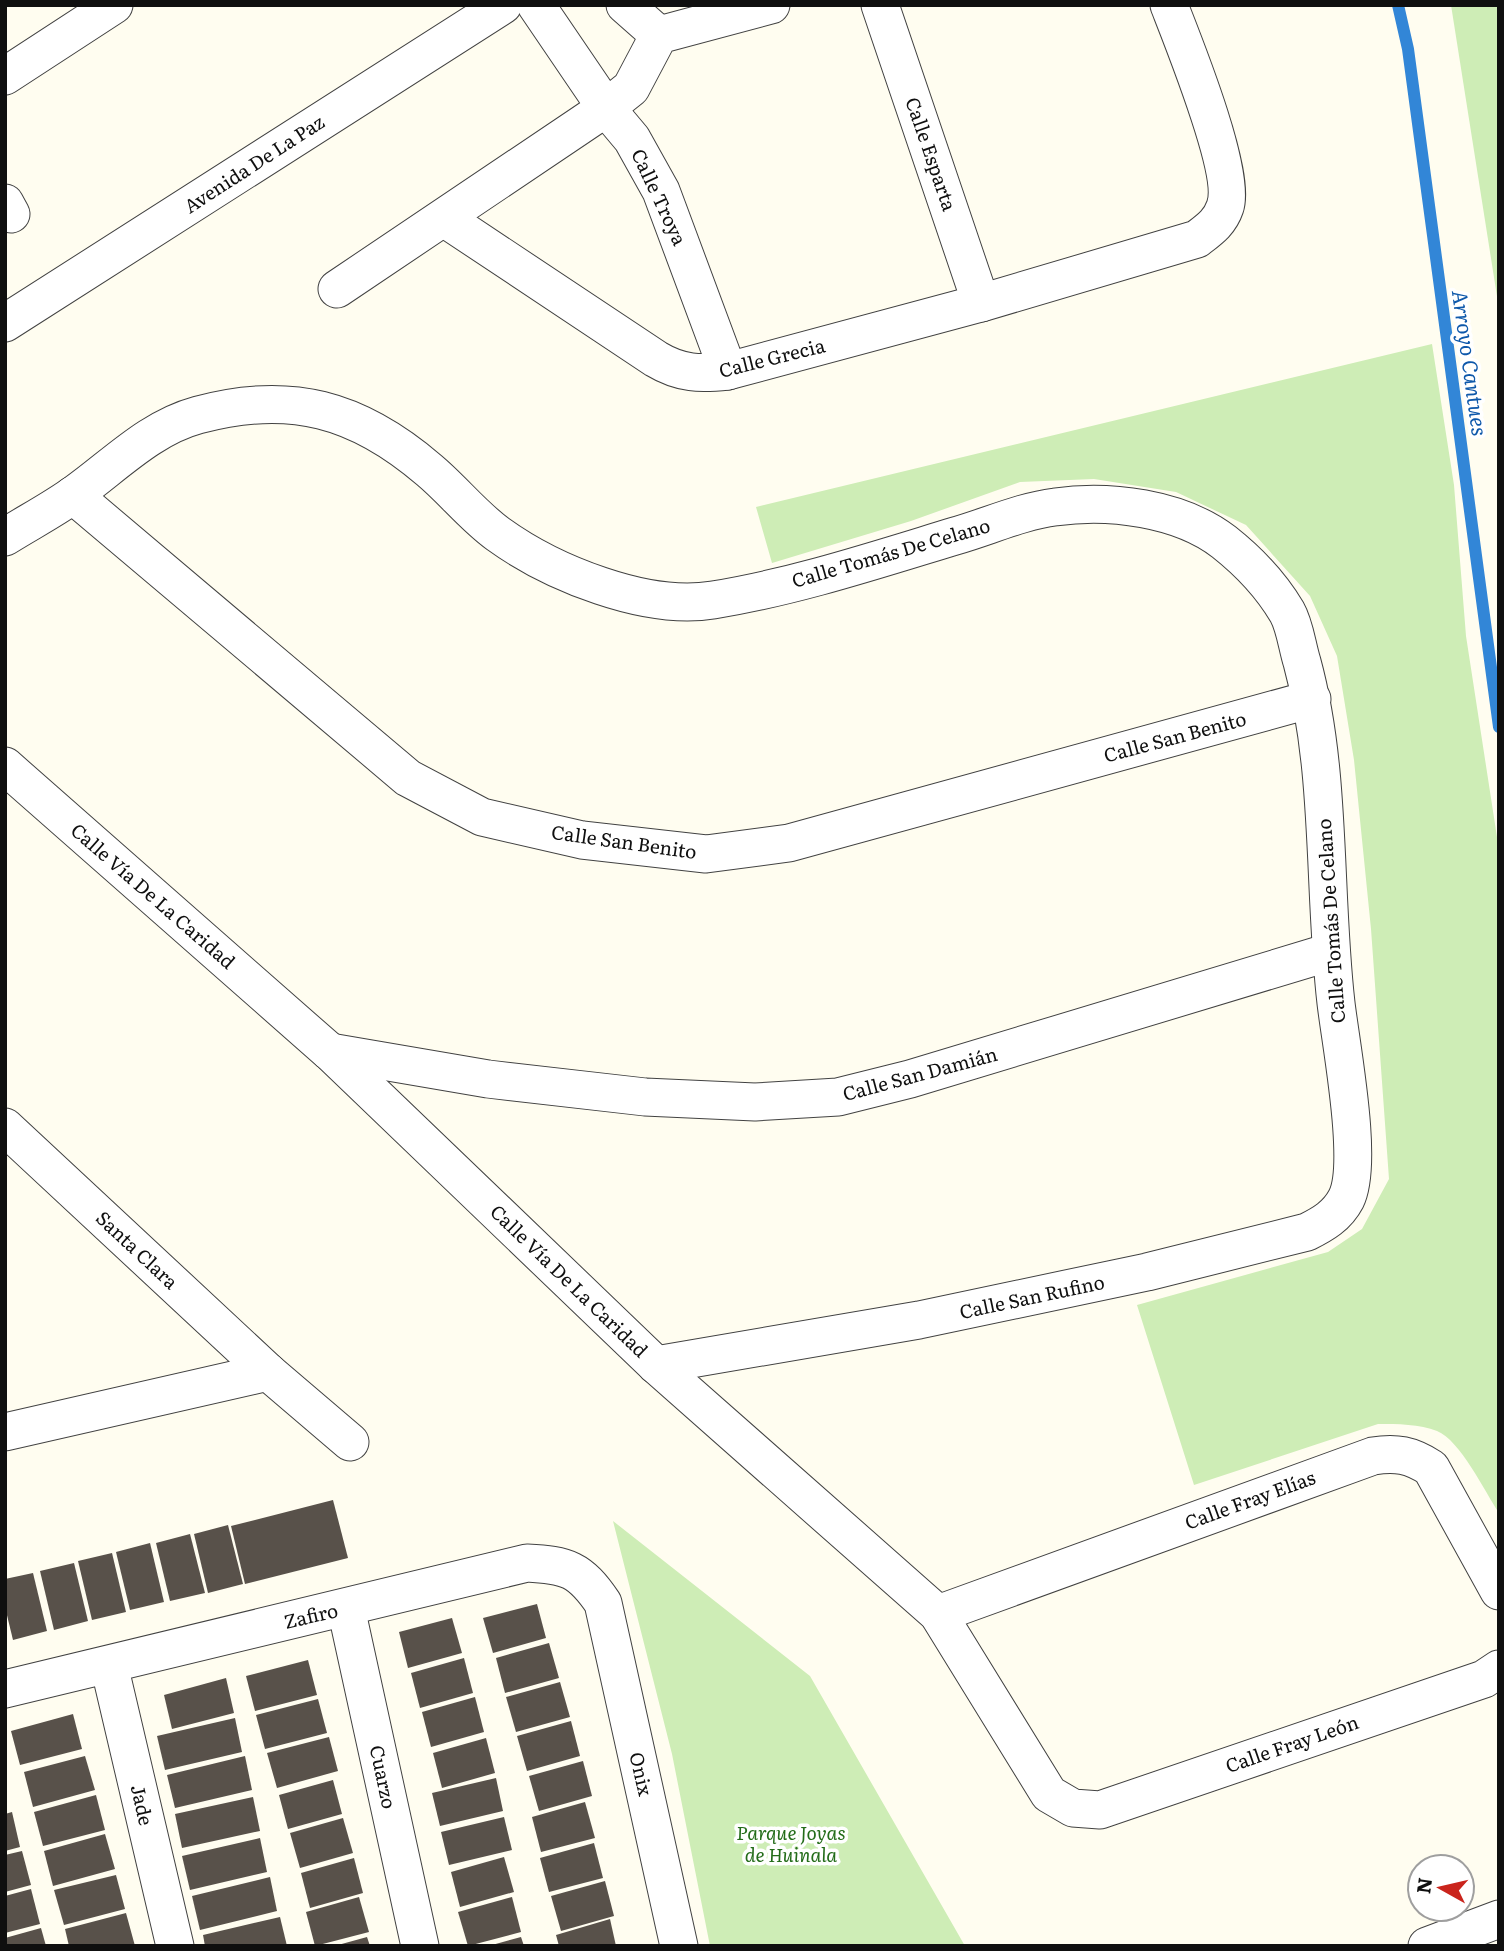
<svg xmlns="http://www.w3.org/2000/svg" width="1504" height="1951" font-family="Literata,serif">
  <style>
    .green { fill: #ceedb6 }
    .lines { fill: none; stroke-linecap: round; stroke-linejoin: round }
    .stream { stroke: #3286d7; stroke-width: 12 }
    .building { fill: #58514a }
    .minor-casing { stroke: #424242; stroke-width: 39 }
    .minor { stroke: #fff; stroke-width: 37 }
    .labels { text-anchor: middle; stroke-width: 7; stroke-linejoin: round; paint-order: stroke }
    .street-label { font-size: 19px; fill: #0f0f0f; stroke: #fff }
    .park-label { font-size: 19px; font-style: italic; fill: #236c19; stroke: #fff }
    .water-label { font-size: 21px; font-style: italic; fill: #0e58aa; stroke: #fff }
  </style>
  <rect width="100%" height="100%" fill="#fffdf0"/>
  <g class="green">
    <polygon points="1451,5 1499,5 1499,309"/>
    <path d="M1432 344 1454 485 1466 636 1499 850V1513C1485 1492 1460 1440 1437 1431 1420 1424 1397 1424 1378 1424L1194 1485 1137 1305 1328 1252 1362 1229 1389 1179 1371 929 1354 760 1337 656 1310 596 1246 525 1176 492 1094 479 1020 482 911 521 772 563 756 507Z"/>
    <polygon points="613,1521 810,1676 965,1946 710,1946 672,1754"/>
  </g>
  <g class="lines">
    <polyline class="stream" points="1398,5 1408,49 1499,727"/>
  </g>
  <g class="building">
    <polygon points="333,1500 348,1558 245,1584 231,1526"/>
    <polygon points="228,1525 243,1584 208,1593 194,1534"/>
    <polygon points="190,1534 205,1593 170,1601 156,1543"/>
    <polygon points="150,1543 164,1602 130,1610 116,1552"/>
    <polygon points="112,1553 126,1612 92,1620 78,1561"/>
    <polygon points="74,1563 88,1621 54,1630 40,1571"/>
    <polygon points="33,1573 47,1631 13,1640 5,1607 5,1579"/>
    <polygon points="537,1604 546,1638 493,1653 483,1618"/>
    <polygon points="452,1618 462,1653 408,1668 399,1632"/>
    <polygon points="549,1643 559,1678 505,1693 496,1658"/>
    <polygon points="464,1658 473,1693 420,1708 411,1673"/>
    <polygon points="308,1660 317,1695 255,1711 246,1676"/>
    <polygon points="226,1678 234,1713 172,1729 164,1695"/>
    <polygon points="560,1682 570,1717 516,1732 506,1697"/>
    <polygon points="475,1697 484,1732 431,1747 422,1712"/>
    <polygon points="318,1699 327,1733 265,1749 256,1715"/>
    <polygon points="73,1714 82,1749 20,1765 11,1731"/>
    <polygon points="235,1718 242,1752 165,1770 157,1736"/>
    <polygon points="571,1721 580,1756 527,1771 517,1736"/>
    <polygon points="329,1737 338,1771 277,1788 267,1753"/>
    <polygon points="486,1738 495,1773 442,1788 433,1753"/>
    <polygon points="85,1756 95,1790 33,1807 24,1772"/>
    <polygon points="245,1756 252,1790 175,1808 167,1775"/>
    <polygon points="583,1761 592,1796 539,1811 529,1776"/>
    <polygon points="496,1778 503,1811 440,1826 432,1793"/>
    <polygon points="333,1780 342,1814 288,1829 279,1795"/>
    <polygon points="96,1795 105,1830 43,1846 34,1812"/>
    <polygon points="253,1797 260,1831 182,1848 175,1814"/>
    <polygon points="585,1802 595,1838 541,1852 532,1817"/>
    <polygon points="12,1812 20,1847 5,1851 5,1814"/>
    <polygon points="504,1817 512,1850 449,1865 441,1832"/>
    <polygon points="343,1818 353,1853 300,1868 290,1833"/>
    <polygon points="105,1834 115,1869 53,1886 44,1851"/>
    <polygon points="260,1838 267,1872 190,1890 182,1856"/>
    <polygon points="594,1843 603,1878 549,1892 540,1858"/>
    <polygon points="22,1851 31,1885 5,1892 5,1855"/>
    <polygon points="504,1857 514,1892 460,1907 451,1872"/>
    <polygon points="354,1858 363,1893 310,1908 301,1873"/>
    <polygon points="116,1875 125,1909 64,1925 54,1890"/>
    <polygon points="270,1877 277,1911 200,1930 192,1896"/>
    <polygon points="605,1881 614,1916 561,1931 551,1896"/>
    <polygon points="31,1889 40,1924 5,1933 5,1896"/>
    <polygon points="359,1897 369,1932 315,1946 306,1912"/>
    <polygon points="512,1897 521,1932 468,1946 458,1912"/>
    <polygon points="126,1913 135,1946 69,1946 65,1929"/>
    <polygon points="280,1917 287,1946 205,1946 203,1935"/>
    <polygon points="610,1919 616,1946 559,1946 556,1935"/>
    <polygon points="41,1928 46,1946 5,1946 5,1938"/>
    <polygon points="367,1937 370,1946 338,1946 338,1945"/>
    <polygon points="521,1937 524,1946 492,1946 492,1945"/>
  </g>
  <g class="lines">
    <g class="minor-casing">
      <g id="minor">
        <polyline points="536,5 606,108 632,139 661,191 728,371"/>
        <polyline points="625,5 659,35"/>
        <polyline points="880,5 981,303"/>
        <polyline points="5,76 114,5"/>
        <polyline points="5,203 11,214"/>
        <path d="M444 218 656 359C681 374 700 374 728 371L981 303 1197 239C1210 229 1220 222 1225 207 1237 174 1183 41 1169 5"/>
        <polyline points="337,289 606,108 631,88 659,35 771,5"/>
        <polyline points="5,323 503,5"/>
        <polyline points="73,495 408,778 482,817 582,840 706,854 789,843 1312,699"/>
        <path d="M5 537C29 522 54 509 76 493 115 465 150 428 198 415 290 390 358 409 429 470 453 490 473 516 498 534 552 573 646 611 713 600 794 587 876 560 955 536 987 527 1022 511 1055 507 1109 499 1180 508 1224 542 1248 561 1271 585 1287 612 1295 626 1297 646 1302 662 1332 772 1323 890 1336 1003 1341 1046 1364 1164 1346 1199 1337 1216 1323 1224 1307 1232L1147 1272 919 1320 656 1365"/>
        <polyline points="5,766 330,1052 656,1365 938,1614 1049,1794 1073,1808 1100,1810 1484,1679 1499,1669"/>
        <polyline points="330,1052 488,1079 645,1097 755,1102 838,1097 910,1079 1330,952"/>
        <polyline points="5,1127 268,1372 350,1442"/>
        <polyline points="5,1432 268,1372"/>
        <polyline points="346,1608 420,1946"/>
        <path d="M938 1614 1373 1456C1396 1452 1411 1455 1431 1468L1499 1591"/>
        <polyline points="109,1665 175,1946"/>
        <path d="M5 1689 527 1563C567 1565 580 1569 603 1603L679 1946"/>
        <polyline points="1427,1946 1499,1919"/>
      </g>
    </g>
    <use href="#minor" class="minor"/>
  </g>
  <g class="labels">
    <g class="street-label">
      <text transform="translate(931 154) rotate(71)" y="7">Calle Esparta</text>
      <text transform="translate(254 164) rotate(-33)" y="7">Avenida De La Paz</text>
      <text transform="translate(659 197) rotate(65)" y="7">Calle Troya</text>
      <text transform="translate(772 358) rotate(-14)" y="7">Calle Grecia</text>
      <text transform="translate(891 553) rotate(-16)" y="7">Calle Tomás De Celano</text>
      <text transform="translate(1175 737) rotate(-15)" y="7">Calle San Benito</text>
      <text transform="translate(624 842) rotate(8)" y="7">Calle San Benito</text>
      <text transform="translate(153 896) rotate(41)" y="7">Calle Vía De La Caridad</text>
      <text transform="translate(1331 921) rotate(-94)" y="7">Calle Tomás De Celano</text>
      <text transform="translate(920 1074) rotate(-15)" y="7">Calle San Damián</text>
      <text transform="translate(137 1250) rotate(43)" y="7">Santa Clara</text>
      <text transform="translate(569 1281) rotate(44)" y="7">Calle Vía De La Caridad</text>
      <text transform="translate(1032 1297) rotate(-12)" y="7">Calle San Rufino</text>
      <text transform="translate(1250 1500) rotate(-20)" y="7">Calle Fray Elías</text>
      <text transform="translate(311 1616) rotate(-13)" y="7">Zafiro</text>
      <text transform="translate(1292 1744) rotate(-19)" y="7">Calle Fray León</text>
      <text transform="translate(641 1774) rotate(77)" y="7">Onix</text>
      <text transform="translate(383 1777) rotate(78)" y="7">Cuarzo</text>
      <text transform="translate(142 1805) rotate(77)" y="7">Jade</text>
    </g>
    <g class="park-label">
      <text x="791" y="1840">Parque Joyas<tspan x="791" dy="22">de Huinala</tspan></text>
    </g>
    <g class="water-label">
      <text transform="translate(1469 363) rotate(82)" y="7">Arroyo Cantues</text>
    </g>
  </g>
  <rect width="1504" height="1951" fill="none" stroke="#0f0f0f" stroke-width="14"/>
  <g transform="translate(1441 1888) rotate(278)"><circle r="33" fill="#ffffff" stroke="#9f9f9f" stroke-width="2"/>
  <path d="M0-5L12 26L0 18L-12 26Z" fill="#ca241c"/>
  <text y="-10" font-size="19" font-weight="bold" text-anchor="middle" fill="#0f0f0f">N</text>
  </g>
</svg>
